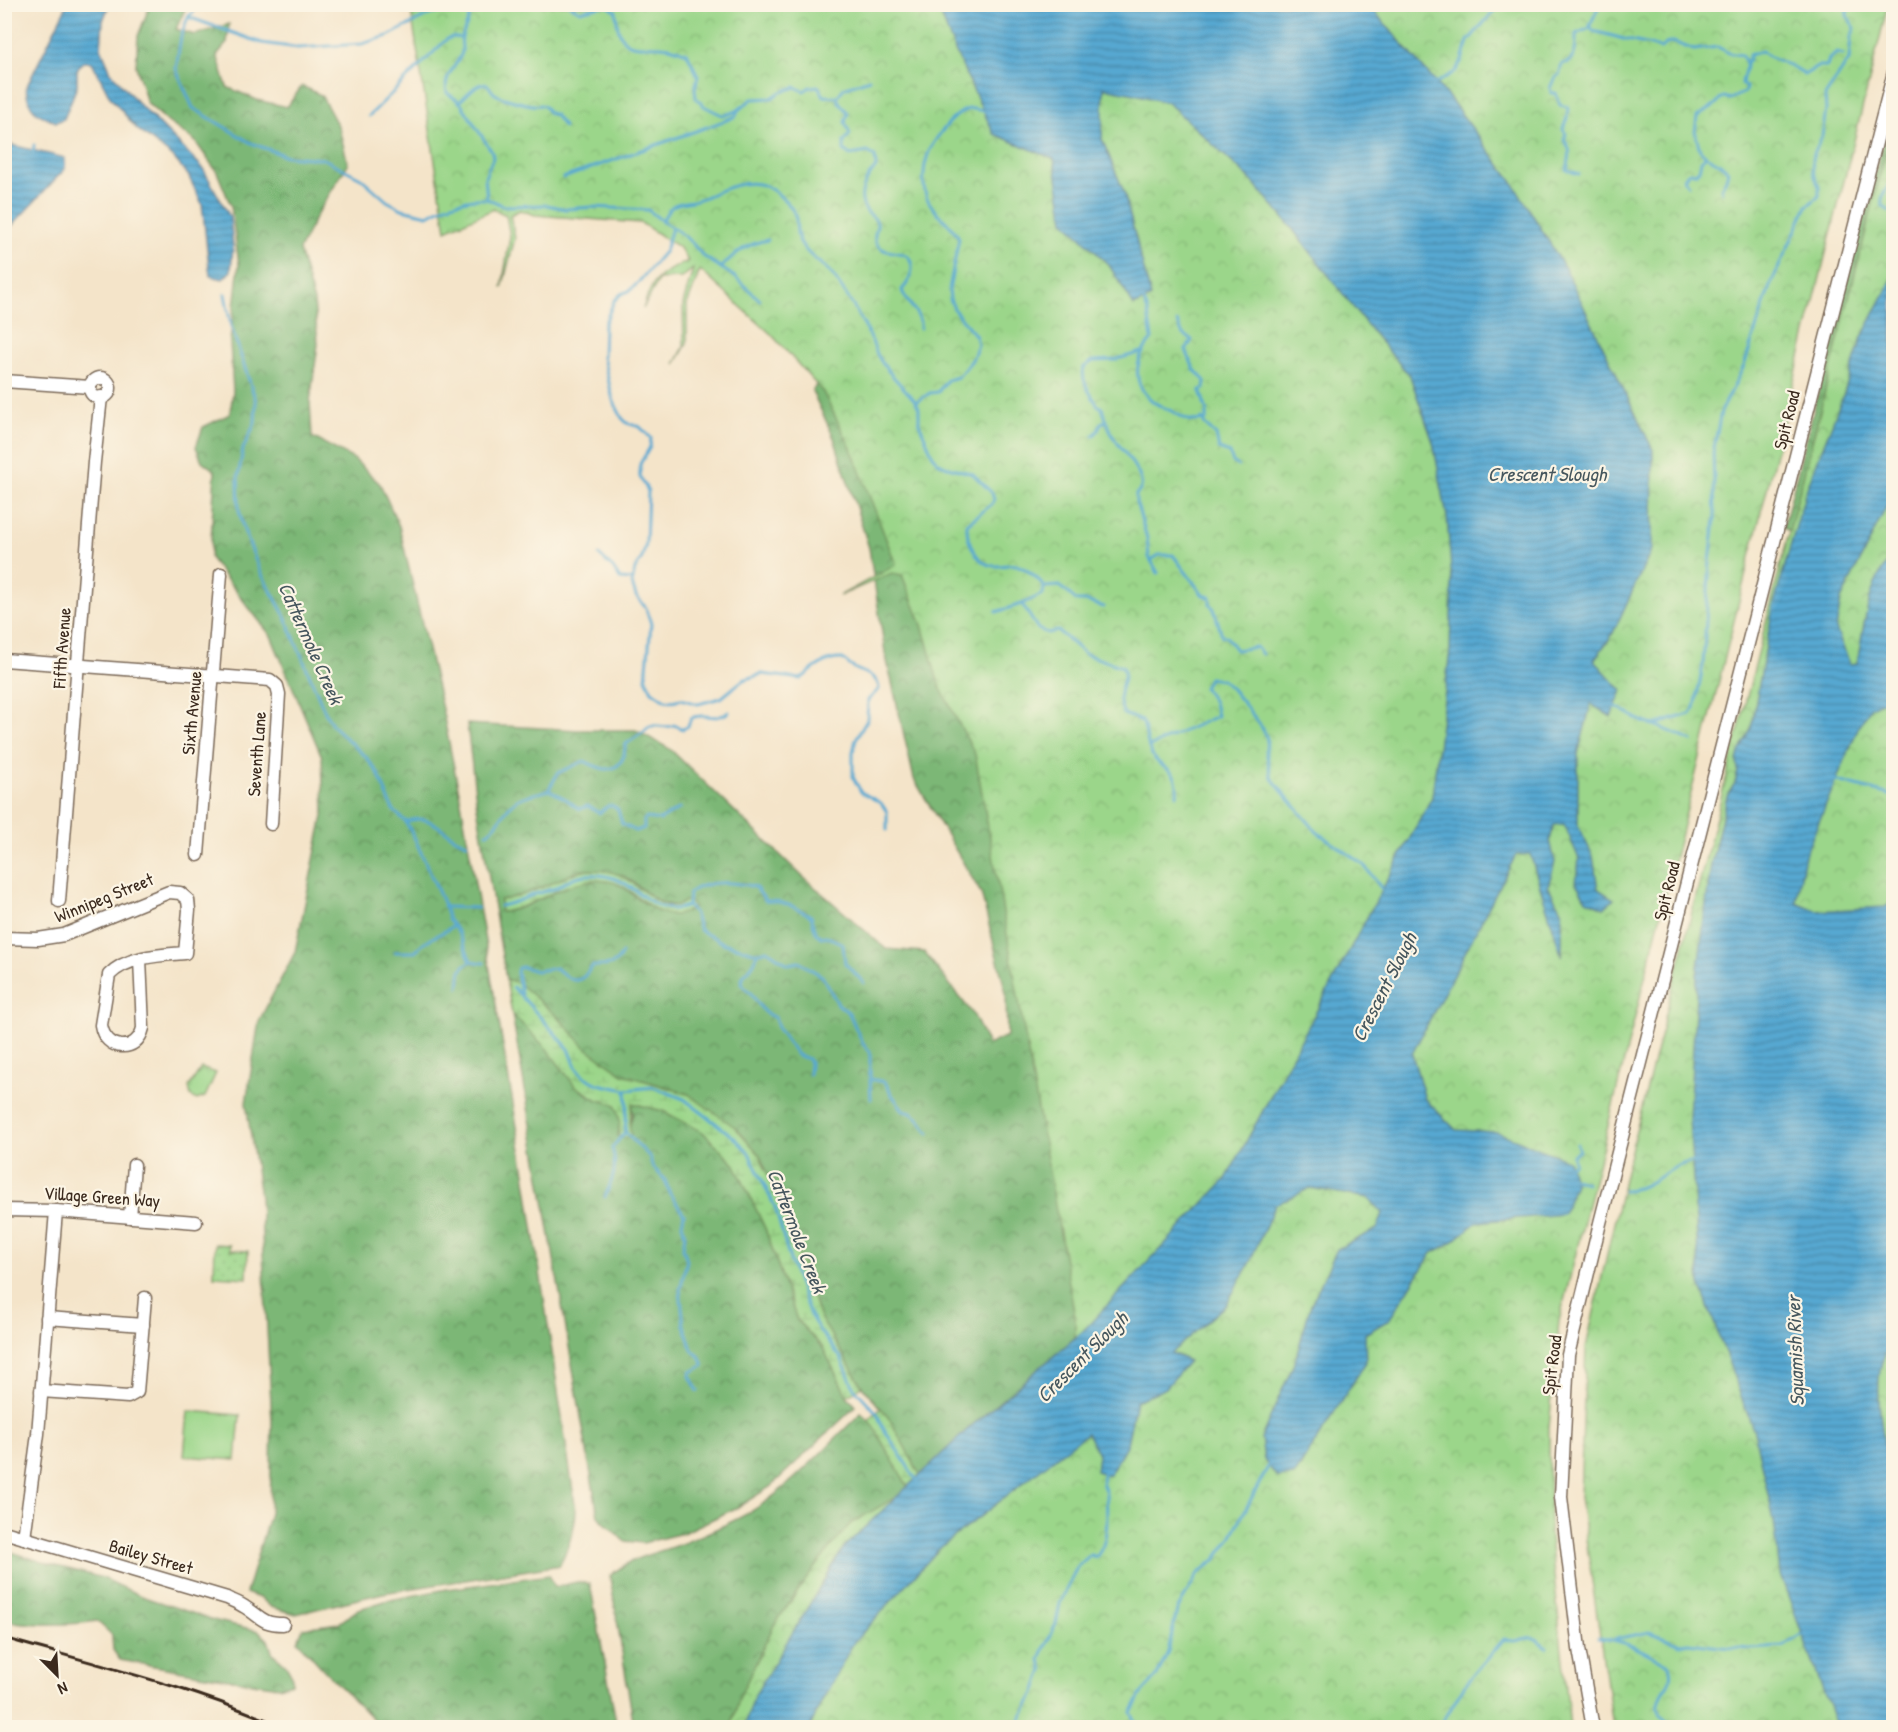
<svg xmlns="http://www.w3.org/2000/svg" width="1898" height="1732" font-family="'Patrick Hand',sans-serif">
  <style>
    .grass { fill: url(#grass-dots); stroke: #6b8054; stroke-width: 1.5 }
    .forest { fill: url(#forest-crowns); stroke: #5c704a; stroke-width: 1.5; fill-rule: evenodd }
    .wetland { fill: url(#wetland-marsh); stroke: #6b8054; stroke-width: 1.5 }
    .park { fill: url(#park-crowns); stroke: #6b8054; stroke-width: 1.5 }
    .pitch { fill: #9bd68a; stroke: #6b8054; stroke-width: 1.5 }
    .water { fill: url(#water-rules); stroke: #496978; stroke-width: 1.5 }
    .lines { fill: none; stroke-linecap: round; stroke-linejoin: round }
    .stream { stroke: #57a8d1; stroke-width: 3 }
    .minor-casing { stroke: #7c6b5a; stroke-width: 15 }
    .minor { stroke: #fff; stroke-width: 12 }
    .rail { stroke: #3b2a1e; stroke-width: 3 }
    .labels { text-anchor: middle; stroke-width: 4.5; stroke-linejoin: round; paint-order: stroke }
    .street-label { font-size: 18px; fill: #3b2a1e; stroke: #fcf5e5 }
    .water-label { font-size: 20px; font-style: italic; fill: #45565d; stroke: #fcf5e5 }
  </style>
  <defs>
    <pattern id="grass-dots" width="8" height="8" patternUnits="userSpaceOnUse" patternTransform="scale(1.5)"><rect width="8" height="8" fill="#9bd68a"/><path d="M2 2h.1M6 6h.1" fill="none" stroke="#86b877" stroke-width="1.8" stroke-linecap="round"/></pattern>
    <pattern id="forest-crowns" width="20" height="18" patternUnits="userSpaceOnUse" patternTransform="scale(1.5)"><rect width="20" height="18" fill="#7cb776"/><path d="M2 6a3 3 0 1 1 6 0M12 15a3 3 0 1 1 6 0" fill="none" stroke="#679560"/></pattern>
    <pattern id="wetland-marsh" width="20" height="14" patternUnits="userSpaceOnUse" patternTransform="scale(1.5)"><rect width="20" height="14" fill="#9bd68a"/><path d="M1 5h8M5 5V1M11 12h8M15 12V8" fill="none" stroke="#86b877"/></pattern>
    <pattern id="park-crowns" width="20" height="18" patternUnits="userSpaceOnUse" patternTransform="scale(1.5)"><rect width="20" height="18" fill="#9bd68a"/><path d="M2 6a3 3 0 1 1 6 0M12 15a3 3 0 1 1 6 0" fill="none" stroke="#86b877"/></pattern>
    <pattern id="water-rules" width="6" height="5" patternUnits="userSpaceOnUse" patternTransform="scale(1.5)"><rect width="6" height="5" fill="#57a8d1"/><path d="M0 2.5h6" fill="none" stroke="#4989a9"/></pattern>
  </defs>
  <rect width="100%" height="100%" fill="#fcf5e5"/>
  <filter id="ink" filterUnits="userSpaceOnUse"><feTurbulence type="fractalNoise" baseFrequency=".0167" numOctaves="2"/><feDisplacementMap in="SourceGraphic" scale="12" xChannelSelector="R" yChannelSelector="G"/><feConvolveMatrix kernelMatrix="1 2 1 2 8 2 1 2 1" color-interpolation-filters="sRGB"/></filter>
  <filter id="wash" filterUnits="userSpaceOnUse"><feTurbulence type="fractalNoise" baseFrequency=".008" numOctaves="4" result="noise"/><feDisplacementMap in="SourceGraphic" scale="24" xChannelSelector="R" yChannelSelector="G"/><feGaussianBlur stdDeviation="1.35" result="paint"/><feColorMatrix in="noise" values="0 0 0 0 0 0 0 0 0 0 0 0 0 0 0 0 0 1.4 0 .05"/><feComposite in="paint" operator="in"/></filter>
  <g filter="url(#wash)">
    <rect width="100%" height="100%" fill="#f4e4c9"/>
    <polygon class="grass" points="215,1244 230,1245 230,1250 248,1251 247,1278 214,1276"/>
    <g class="forest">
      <path d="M150 5H187L176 29 195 35 229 24 227 43 217 55 227 87 257 100 287 107 302 86 321 95 339 128 348 164 316 216 299 250 314 302 318 344 310 402 312 437 354 459 380 484 399 526 443 713 461 802 525 1173 576 1511C575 1530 568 1547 560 1565L383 1593 296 1614 271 1607 262 1599 246 1593 270 1513 272 1422 260 1197 246 1103 259 1021 295 952 324 811 322 757 271 636 210 558 215 471 202 461 196 447 203 427 230 414 233 391 230 342 239 264 231 206 217 172 195 141 169 123 147 103 136 66 138 36Z"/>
      <polygon points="1888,124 1893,124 1893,277 1794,533 1783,528"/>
      <path d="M828 367 951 479 1083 1331 969 1428 920 1475 890 1420 862 1386 819 1316 788 1222 759 1154 688 1094 623 1074 585 1048 560 1019 518 984 506 979 476 800 467 724 579 730H636L670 749 802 876 886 949 924 952 973 1014 988 1045 1007 1036 1006 993 981 893 914 779 885 652 869 548 834 438 812 391ZM582 870C595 870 608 870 621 875 642 884 655 909 680 905L660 912C654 908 646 905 640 900 631 894 624 885 613 882 572 871 540 908 502 912L500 900C527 896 556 880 582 870Z"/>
      <path d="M512 1014C524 1026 537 1037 548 1050 572 1079 573 1095 614 1104L617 1109 620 1122 629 1129 633 1113 631 1103 663 1111 703 1132 735 1165 765 1228 797 1320 823 1348 847 1396 856 1406 770 1487 738 1507 683 1533 643 1543 624 1541 598 1516Z"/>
      <path d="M861 1413 873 1425 908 1487 844 1547 744 1727H634L610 1576C633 1555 656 1554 684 1543 703 1535 721 1527 739 1518 784 1496 825 1447 861 1413Z"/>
      <path d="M5 1550 49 1564 103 1578 141 1596 213 1620 259 1631 268 1640 272 1652 286 1665 292 1676V1683L279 1687 246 1682 120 1660 113 1650 112 1635 97 1621C66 1626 36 1625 5 1621Z"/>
      <polygon points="549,1575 555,1587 577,1582 590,1584 617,1727 381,1727 322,1668 298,1641 303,1628 339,1623 359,1609 385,1601 447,1589"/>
    </g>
    <g class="wetland">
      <path d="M582 870C595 870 608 870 620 875 639 882 663 919 685 901L691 902 694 907C660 933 639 888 612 882 571 872 540 907 501 912L500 900C526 897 557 880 582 870Z"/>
      <path d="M506 979 518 983 560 1019 586 1048 623 1074 688 1094 736 1128 759 1154 788 1222 819 1316 862 1386 847 1396 823 1348 797 1320 765 1228 735 1165 703 1132 663 1111 632 1103C632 1112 628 1125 631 1134L626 1138 618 1136C620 1125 621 1114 614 1104L598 1100 575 1086 547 1049 512 1014Z"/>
      <polygon points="881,1408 890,1420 920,1475 908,1487 873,1426 868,1420"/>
    </g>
    <g class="park">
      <path d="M410 5H1888L1559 1321 1549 1428 1550 1537 1570 1727H731L740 1696 774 1625 815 1567 850 1524 927 1479 1075 1360V1317L975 754 939 685 922 625 902 575 892 573 839 596 896 565 851 448 823 392 771 334 700 270 687 305V344L675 364 684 347 683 304 693 269 681 278 659 279 643 309C652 277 660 274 688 261L680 248 641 223 535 215 520 210 510 215 515 238 502 288 510 236 506 215 494 209 446 230Z"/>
      <polygon points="1893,125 1893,1727 1613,1727 1580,1497 1586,1347 1626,1170"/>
      <polygon points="201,1068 216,1073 205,1097 197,1100 191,1096 189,1087"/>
    </g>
    <polygon class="pitch" points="188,1411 240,1415 236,1460 184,1456"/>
    <g class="water">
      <path d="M67 5H109L103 21 101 48 111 72 137 102 202 167 230 217 233 246 231 271 223 279 210 276 202 204 188 175 173 157 137 129 110 97 92 62H83L77 70V86L64 119 56 122C36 114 28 110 26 88Z"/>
      <polygon points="937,5 1371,5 1373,10 1451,100 1512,181 1565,268 1653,450 1652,549 1612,635 1594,660 1622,691 1611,717 1591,704 1578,754 1578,826 1593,856 1598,889 1614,899 1604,908 1586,900 1576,883 1579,859 1564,824 1554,825 1550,840 1555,862 1548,886 1562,912 1562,957 1530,854 1516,855 1412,1054 1425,1099 1456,1130 1497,1132 1568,1160 1575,1184 1563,1214 1477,1222 1451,1243 1432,1253 1389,1320 1365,1334 1366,1362 1294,1476 1277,1477 1264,1460 1261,1438 1295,1361 1310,1307 1337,1249 1377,1229 1383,1213 1368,1198 1310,1188 1275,1205 1248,1266 1226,1305 1171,1353 1189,1361 1166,1388 1136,1401 1127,1444 1109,1475 1096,1471 1098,1454 1087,1433 940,1548 854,1642 822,1701 810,1727 744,1727 755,1695 844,1547 969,1428 1083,1331 1226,1179 1432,797 1450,650 1452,582 1447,517 1433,442 1410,376 1374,334 1291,227 1252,181 1168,103 1135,94 1104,88 1102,139 1124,192 1151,297 1134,306 1109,265 1064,221 1054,159 994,134 955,51"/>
      <polygon points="4,143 65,158 65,169 5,233"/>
      <path d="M1893 277V493L1841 600 1836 629 1850 664 1857 663C1864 629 1867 581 1893 556V696L1871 707 1859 726 1805 855 1796 902 1817 911 1885 907 1893 902 1894 1341C1890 1348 1884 1355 1882 1362 1873 1389 1885 1458 1894 1486L1893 1727 1837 1728 1780 1574 1774 1521 1754 1432 1700 1284 1689 1118 1697 976 1711 864 1727 796 1735 783 1738 771 1737 761 1739 752 1751 729 1773 607 1807 488 1844 393 1862 337Z"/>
    </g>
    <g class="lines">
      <g class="stream">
        <path d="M201 4 188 17 181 36 176 69 193 108 251 143 286 156 324 159 361 178 387 201 402 209 428 215C446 204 484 190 502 206L547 205 566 209 593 207 648 210 666 224 678 231 692 243 703 256 735 277 760 300"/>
        <path d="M568 4 580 11 606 5 616 11C618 58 639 42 669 47 675 48 681 51 687 53L698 76 695 89 696 98 704 106 722 115H725L737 111 752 99 772 98 779 93 795 87 804 91 810 87 818 86 824 96 837 97 839 102 848 113 845 122 850 134 844 142V150L850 155 868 152 875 157 876 167C866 179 854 197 868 213 871 216 876 218 877 223 878 231 869 239 881 248 892 257 912 246 912 269 911 278 908 283 902 290 906 304 922 313 920 328"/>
        <path d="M1600 4 1590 25 1593 31C1607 34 1619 38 1632 41 1642 44 1651 43 1661 49L1666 44 1673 42 1694 50 1718 47 1728 53 1741 55 1746 62 1749 60V55L1762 51 1766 55 1797 69 1804 75 1819 66H1827L1829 59 1837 53 1843 55"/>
        <path d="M471 6C471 19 465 26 462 37 460 43 464 49 461 55 454 70 443 76 447 93L460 102 492 152 493 158 485 177 487 199"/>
        <polyline points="431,14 434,4"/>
        <polyline points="188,17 262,43 298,48 362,44 388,36 431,14 476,4"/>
        <polyline points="1434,84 1455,72 1462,60 1468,41 1500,4"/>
        <polyline points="837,97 844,88 869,79"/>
        <path d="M459 102C468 95 475 82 487 84 490 87 491 90 493 92 498 98 534 107 541 105L545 107 549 113 555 115 564 127"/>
        <polyline points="369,116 447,39 453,37 461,38"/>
        <polyline points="33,153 34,145"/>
        <polyline points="1706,156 1719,163 1728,171 1726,179 1721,188 1722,192"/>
        <path d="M1579 174 1567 170C1569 158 1573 150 1564 140L1566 134 1563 129 1567 118 1568 107 1560 105 1556 93H1551L1550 88 1555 77 1559 75 1562 64C1577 62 1576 46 1576 34L1590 28"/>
        <polyline points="563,178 724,121 736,116 738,110"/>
        <path d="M1894 178C1888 186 1880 196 1882 206L1894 214"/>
        <path d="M1688 185 1684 179 1689 172 1695 173 1699 170 1701 161 1706 156 1700 150 1695 132 1697 117 1716 104 1720 99 1724 97 1730 99 1745 92 1746 87 1742 84C1742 75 1747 70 1746 62"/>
        <path d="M662 222C673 195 684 207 705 197 723 189 747 178 766 186 777 192 794 206 796 219 797 229 796 237 802 245 810 259 824 263 834 277 846 294 858 312 867 331 872 339 874 348 878 356 887 373 904 387 916 402L919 408V423L932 454 938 462 945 466 973 474 992 493 994 500 992 504 967 524C966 540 977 566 996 566 1004 567 1011 562 1019 566 1029 570 1039 579 1044 587L1043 594 1022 604 1038 629 1047 633 1058 631 1085 654 1123 667C1129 684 1112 689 1124 714L1142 721C1147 731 1146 743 1151 753 1162 774 1179 764 1177 795"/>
        <path d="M672 228 665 251 637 284 629 291 621 294 614 301 604 325 603 357 613 400 622 418 627 423 640 427 651 438 650 447 640 464V477L648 491 646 544 642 558 635 569 632 584 636 596 646 608 651 624 646 679 652 691 665 700 672 701 681 699 698 704 721 698 743 680 762 674 801 679C814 668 825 658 843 659 846 662 850 666 854 668 865 674 878 675 879 689L868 700 867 720 856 739 853 752V777L861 792 881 803 887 812V830"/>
        <path d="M721 268C734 253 748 243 768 240"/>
        <polyline points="225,294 231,326 256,401 255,423 243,449 238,478 239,510 244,530 260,571 285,616 325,712 333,726 366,757 378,773 393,810 406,822 415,839 445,907 448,919 458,932 471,961 484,963"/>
        <path d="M1144 301 1148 312 1152 339C1129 366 1133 395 1167 409 1175 412 1183 419 1192 421 1196 421 1201 420 1206 420L1207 412 1200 390 1204 389 1205 381 1194 369 1186 350 1192 340 1182 333 1177 322"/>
        <path d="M1142 352 1114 360 1093 361 1084 367C1080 380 1091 395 1097 404 1101 410 1101 404 1103 411 1106 419 1109 428 1113 436 1119 448 1155 484 1136 494V502L1147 538 1149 557 1158 573"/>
        <path d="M916 402 930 393 938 392 947 380 958 377 972 360 978 345 976 336 955 311 950 299 949 290 959 238C952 223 934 215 927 198 922 186 923 170 927 157 931 143 954 112 969 109 973 108 979 110 983 111"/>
        <polyline points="1202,419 1205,425 1216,435 1219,449 1229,453 1233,462 1238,466"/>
        <polyline points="1093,436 1098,431 1101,423 1106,421"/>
        <polyline points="599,555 613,568 620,579 633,580"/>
        <polyline points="1151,560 1159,555 1173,555 1203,595 1210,597 1210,604 1214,609 1222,636 1226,636 1236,650 1256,647 1262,654"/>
        <polyline points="1044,587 1060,586 1077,601 1085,601 1104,607"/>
        <polyline points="996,612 1022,604"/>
        <polyline points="1615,706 1643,722 1654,725 1690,714 1695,708 1703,665 1710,561 1715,519 1713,453 1721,412 1744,366 1770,286 1807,206 1819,196 1819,187 1813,171 1812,158 1822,136 1826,110 1825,96 1849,60 1851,37 1855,28 1847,16 1848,4"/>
        <polyline points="1655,725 1692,741"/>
        <polyline points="1149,747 1217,716 1214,702 1204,688 1209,678 1222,680 1232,689 1259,723 1267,738 1266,750 1271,777 1282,791 1317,832 1363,864 1382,889"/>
        <polyline points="1834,780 1894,796"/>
        <path d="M549 789 558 773 584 761C596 767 614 777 623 758 625 754 624 749 626 744L645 731 648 727C658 723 663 730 674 725L683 729 688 726 691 718C704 712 715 722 729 712"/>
        <path d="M406 822C432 810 446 838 467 843"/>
        <path d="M487 833C498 826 501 816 509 807 520 794 535 795 549 790L566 799 579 809 588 806 599 813 608 806H613L618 810 622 824 636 831 644 828V820L646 818 660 820 680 808"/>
        <path d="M500 906C513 904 523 899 535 894 541 892 547 891 553 889 559 887 563 883 569 880 580 874 594 874 605 876 638 881 653 920 688 906"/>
        <polyline points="445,907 478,908"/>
        <path d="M395 952H415C428 937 437 937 453 926"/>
        <path d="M757 953C755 970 742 970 741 984L750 992 764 1012 775 1018 779 1030 797 1055 808 1059 810 1063 809 1074"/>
        <path d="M864 983 845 963 843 944 826 936 821 937 816 933 811 916C797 908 782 900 766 901L755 887C734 882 707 879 689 893L688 906 694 912 700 930 706 934 715 938 723 943 757 953 767 950 788 964 799 962 822 976 838 1004 849 1013 863 1044 870 1052V1079L885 1082 892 1095 904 1111 911 1113 919 1119 929 1133"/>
        <path d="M459 987C461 974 458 968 470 962"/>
        <polyline points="513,987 569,1049 576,1067 583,1076 598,1084 626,1090 653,1087 684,1099 735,1138 749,1153 775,1207 790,1260 810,1315 820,1331 841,1358 854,1388 877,1413 882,1426 917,1481"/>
        <path d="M521 994 517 972 518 968 523 967 536 971 556 968C563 973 572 985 582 978 587 975 588 970 593 966 606 966 617 967 622 953"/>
        <polyline points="870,1080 871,1099"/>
        <polyline points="625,1132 650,1157 652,1166 665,1180 670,1194 684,1214 682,1224 685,1235 683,1248 687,1260 680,1290 684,1325 692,1350 700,1357 703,1363 703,1366 691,1372 690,1376 698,1391"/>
        <polyline points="1568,1167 1574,1163 1573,1155 1579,1151 1577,1144"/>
        <polyline points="1571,1178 1587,1183"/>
        <path d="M1623 1190C1653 1190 1666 1165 1695 1161"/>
        <path d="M605 1197C613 1178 618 1168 612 1148L625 1132 627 1105 626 1090"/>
        <path d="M1598 1638C1625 1640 1646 1652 1669 1665 1679 1692 1638 1699 1673 1728"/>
        <polyline points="1615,1639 1650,1632 1680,1644 1689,1643 1720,1647 1751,1649 1782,1647 1805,1633"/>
        <path d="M1016 1728 1035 1693 1043 1670 1040 1660 1044 1649 1056 1624 1060 1603 1077 1567 1090 1555 1096 1557C1110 1543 1107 1511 1106 1494 1106 1490 1104 1489 1103 1485 1101 1481 1103 1475 1104 1471"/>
        <polyline points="1140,1728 1131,1713 1141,1694 1157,1676 1168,1652 1177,1610 1198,1574 1215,1560 1229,1541 1270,1463"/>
        <path d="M1438 1728 1442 1723 1466 1683 1504 1639C1519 1645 1525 1635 1534 1638 1539 1640 1542 1645 1547 1647"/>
      </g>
    </g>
  </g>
  <g filter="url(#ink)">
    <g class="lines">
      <g class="minor-casing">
        <g id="minor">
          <circle cx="100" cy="388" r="10"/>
          <polyline points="4,381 90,387"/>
          <polyline points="4,660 270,680 277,686 279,694 271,824"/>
          <polyline points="198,855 221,574"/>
          <polyline points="59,901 94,462 101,397"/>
          <path d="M4 938 38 939 64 935 169 892 180 893 188 900 189 910 185 953C161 955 127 956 109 975L101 1025C105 1051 137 1054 143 1028L140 959"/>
          <polyline points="4,1210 56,1211 196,1222"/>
          <polyline points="130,1217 134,1165"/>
          <polyline points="47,1318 143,1325"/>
          <polyline points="41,1391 128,1397 137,1392 145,1298"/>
          <path d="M4 1532 227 1598C233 1601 239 1603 245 1607 261 1617 262 1624 283 1624"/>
          <polyline points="24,1538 38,1434 56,1211"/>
          <polyline points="1593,1728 1579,1649 1561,1497 1568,1355 1600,1223 1894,72"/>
        </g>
      </g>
      <use href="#minor" class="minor"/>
      <path class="rail" d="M4 1638C99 1665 195 1688 285 1728"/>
    </g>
  </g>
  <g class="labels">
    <g class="street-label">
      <text transform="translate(1787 420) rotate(-76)" y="6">Spit Road</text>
      <text transform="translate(62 648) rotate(-86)" y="6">Fifth Avenue</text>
      <text transform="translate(192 713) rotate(-85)" y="6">Sixth Avenue</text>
      <text transform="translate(257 754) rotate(-86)" y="6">Seventh Lane</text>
      <text transform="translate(1667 891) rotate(-76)" y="6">Spit Road</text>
      <text transform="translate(104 898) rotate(-22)" y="6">Winnipeg Street</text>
      <text transform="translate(102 1197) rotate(4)" y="6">Village Green Way</text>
      <text transform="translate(1552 1365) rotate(-83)" y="6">Spit Road</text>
      <text transform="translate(151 1557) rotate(16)" y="6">Bailey Street</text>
    </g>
    <g class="water-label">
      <text x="1547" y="481">Crescent Slough</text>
      <text transform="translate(311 643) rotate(66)" y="7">Cattermole Creek</text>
      <text transform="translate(1384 987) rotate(-63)" y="7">Crescent Slough</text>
      <text transform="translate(797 1231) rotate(69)" y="7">Cattermole Creek</text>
      <text transform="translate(1795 1351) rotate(-92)" y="7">Squamish River</text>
      <text transform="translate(1082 1357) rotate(-45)" y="7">Crescent Slough</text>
    </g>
  </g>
  <rect width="1898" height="1732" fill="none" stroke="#fcf5e5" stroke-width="24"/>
  <g transform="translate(57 1675) rotate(156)" stroke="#fcf5e5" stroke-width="4.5" paint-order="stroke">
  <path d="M0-4.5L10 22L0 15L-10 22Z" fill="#3b2a1e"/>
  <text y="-9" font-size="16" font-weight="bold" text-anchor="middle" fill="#3b2a1e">N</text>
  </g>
</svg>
